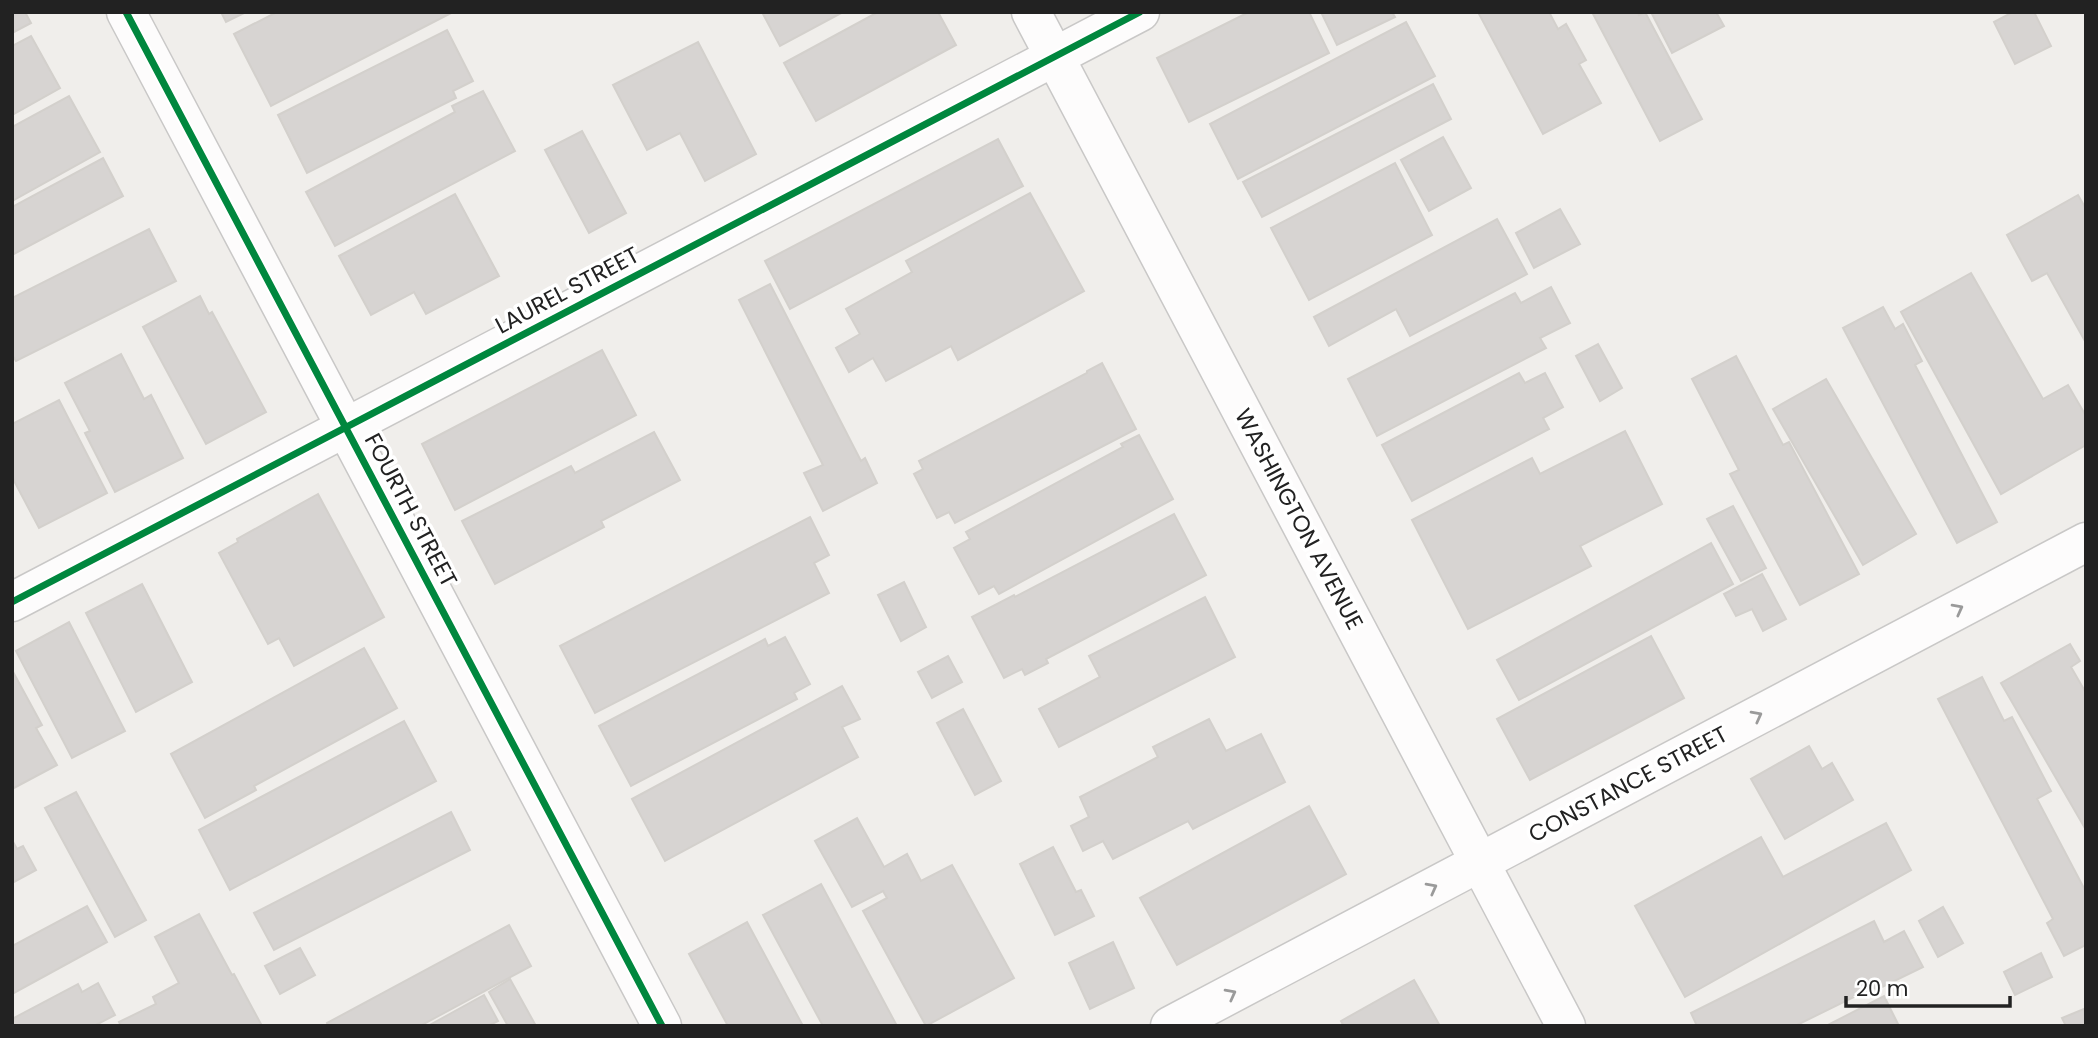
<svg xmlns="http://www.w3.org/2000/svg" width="2098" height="1038" font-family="Poppins,sans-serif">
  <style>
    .building { fill: #d7d4d2; stroke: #d3d0cc; stroke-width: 2 }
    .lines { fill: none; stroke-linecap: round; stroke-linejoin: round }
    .minor-casing { stroke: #c9c8c7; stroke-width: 41 }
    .minor { stroke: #fdfcfc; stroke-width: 38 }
    .cycleway-casing { stroke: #fff; stroke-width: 11 }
    .cycleway { stroke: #00873e; stroke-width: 7 }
    .oneway { stroke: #9a9a9a }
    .labels { text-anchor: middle; stroke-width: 7; stroke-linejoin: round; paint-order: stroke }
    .street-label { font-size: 23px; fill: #222; stroke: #fff }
  </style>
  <rect width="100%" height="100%" fill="#f0eeeb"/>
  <g class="building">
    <polygon points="12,12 25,12 31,23 12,33"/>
    <polygon points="221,12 246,12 226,22"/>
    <polygon points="277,12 453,12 271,106 234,34"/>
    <polygon points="762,12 843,12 780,46"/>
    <polygon points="878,12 938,12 956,45 816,121 784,63"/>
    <polygon points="1249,12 1309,12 1329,53 1189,122 1157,58"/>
    <polygon points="1321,12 1392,12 1395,17 1337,45"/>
    <polygon points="1478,12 1549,12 1558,29 1566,24 1586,60 1579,64 1601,103 1543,134"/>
    <polygon points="1592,12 1638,12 1639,15 1645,12 1702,119 1660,141"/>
    <polygon points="1651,12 1716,12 1724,26 1672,53"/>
    <polygon points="2013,12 2034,12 2051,46 2015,64 1994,22"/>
    <polygon points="1406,22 1435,76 1238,179 1210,124"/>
    <polygon points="447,30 473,81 453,91 456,98 307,173 278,115"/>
    <polygon points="31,36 60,88 12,115 12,46"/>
    <polygon points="698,42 756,154 705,181 680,133 647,150 613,85"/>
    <polygon points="1433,84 1451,119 1262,217 1243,182"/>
    <polygon points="483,91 515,151 335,246 306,192 455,112 452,106"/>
    <polygon points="69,96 100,152 12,201 12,127"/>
    <polygon points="582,131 626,213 589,233 545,150"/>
    <polygon points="1443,137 1471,188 1429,211 1401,160"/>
    <polygon points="998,139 1023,186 790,309 765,261"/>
    <polygon points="103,158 123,196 12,255 12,207"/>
    <polygon points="1395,163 1432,235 1309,300 1271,228"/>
    <polygon points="1030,193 1084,291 958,360 951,346 886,381 873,358 849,372 836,348 860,334 846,309 912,272 906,261"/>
    <polygon points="455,194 499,276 426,314 414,292 371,315 339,256"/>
    <polygon points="2078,195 2086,209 2086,343 2047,273 2032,281 2007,235"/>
    <polygon points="1560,209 1580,244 1534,268 1516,233"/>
    <polygon points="1497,219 1527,274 1410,336 1396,309 1329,346 1314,317"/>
    <polygon points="149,229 176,281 16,361 12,355 12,298"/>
    <polygon points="1971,273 2043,399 2068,385 2086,416 2086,445 2001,494 1901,312"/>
    <polygon points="770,284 861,461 865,458 877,483 823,511 804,473 823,465 739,300"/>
    <polygon points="1551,287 1570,323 1540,338 1546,348 1377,436 1348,379 1515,293 1521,303"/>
    <polygon points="200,296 209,314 212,312 266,412 206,444 143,327"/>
    <polygon points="1883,307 1895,329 1903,324 1922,361 1915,365 1997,522 1957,543 1843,328"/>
    <polygon points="1598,344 1622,388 1600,401 1576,356"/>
    <polygon points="602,350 636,415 455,510 422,444"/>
    <polygon points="121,354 144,399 151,395 183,458 115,492 85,433 90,431 65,383"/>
    <polygon points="1736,356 1783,445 1789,442 1859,574 1800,605 1730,474 1739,470 1692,379"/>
    <polygon points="1102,363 1136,429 955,523 949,512 937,518 914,474 923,469 919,461 1087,373 1087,371"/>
    <polygon points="1519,373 1525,383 1545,373 1563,407 1543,418 1549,429 1412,501 1382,445"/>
    <polygon points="1826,379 1916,534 1863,565 1773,409"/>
    <polygon points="59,400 107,493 39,528 12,477 12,424"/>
    <polygon points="1625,431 1662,504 1580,546 1591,566 1468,629 1412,520 1532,458 1540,474"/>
    <polygon points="654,432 680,480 601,521 604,527 495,584 462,521 571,466 575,473"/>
    <polygon points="1139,435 1173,499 999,594 994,586 979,594 954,548 970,539 966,532 1123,447 1121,444"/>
    <polygon points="318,494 384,617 294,666 279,638 268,644 219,553 238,542 237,539"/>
    <polygon points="1733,506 1766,568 1741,581 1707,519"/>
    <polygon points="1174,514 1206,575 1046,659 1048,663 1025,675 1022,669 1004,678 972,617 1014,595 1015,597"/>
    <polygon points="810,517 829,555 814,563 829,593 595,713 560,646"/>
    <polygon points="1711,543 1733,584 1519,700 1497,660"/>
    <polygon points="1762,574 1786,619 1763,631 1752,609 1736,616 1724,594"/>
    <polygon points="904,582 926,627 901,641 878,595"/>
    <polygon points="142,584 192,682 136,712 86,613"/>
    <polygon points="1205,597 1235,657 1059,747 1039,709 1100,677 1089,656"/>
    <polygon points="69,622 125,731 72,758 16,651"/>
    <polygon points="1651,636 1684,698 1530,780 1497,719"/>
    <polygon points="785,637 810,684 794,693 797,699 631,786 599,726 765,639 768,646"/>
    <polygon points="2070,644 2080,661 2071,667 2086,693 2086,830 2001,683"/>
    <polygon points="364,648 397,708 254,786 256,790 205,818 171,754"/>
    <polygon points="948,656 962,682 932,698 918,672"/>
    <polygon points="12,670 42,725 36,728 57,765 12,789"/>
    <polygon points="1982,677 2004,721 2012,717 2051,791 2037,799 2086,892 2086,945 2064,956 2047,923 2053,919 1938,699"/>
    <polygon points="842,686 860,719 842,727 858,757 665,861 632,799"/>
    <polygon points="963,709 1001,781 975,795 937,723"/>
    <polygon points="1209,719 1226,751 1261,734 1285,782 1193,829 1188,821 1113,859 1103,841 1083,851 1071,826 1089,817 1080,797 1158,757 1153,747"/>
    <polygon points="404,721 436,781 230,890 199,830"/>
    <polygon points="1809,746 1822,769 1832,763 1853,800 1785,839 1751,779"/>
    <polygon points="76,792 146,920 115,937 45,808"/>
    <polygon points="1309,806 1346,874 1177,965 1140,898"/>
    <polygon points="451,812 470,850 274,950 254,913"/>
    <polygon points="857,818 884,867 907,854 921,881 952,865 1014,978 926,1026 863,911 887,898 883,891 852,907 815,841"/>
    <polygon points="1886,823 1911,870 1685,997 1635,906 1761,837 1783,877"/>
    <polygon points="12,840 17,849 23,846 36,870 12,883"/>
    <polygon points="1053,847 1076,892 1081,890 1094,916 1055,935 1020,864"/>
    <polygon points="821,884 897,1026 823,1026 763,915"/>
    <polygon points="87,906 107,942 12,994 12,946"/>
    <polygon points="1943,907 1963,943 1938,957 1919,921"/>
    <polygon points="199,914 232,975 234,974 262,1026 121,1026 119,1022 156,1004 153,997 179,983 155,937"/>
    <polygon points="1874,921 1884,942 1904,931 1923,967 1876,990 1874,987 1795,1026 1697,1026 1691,1013"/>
    <polygon points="747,922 803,1026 728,1026 689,954"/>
    <polygon points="509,925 531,966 420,1026 328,1026 327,1023"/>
    <polygon points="1113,942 1134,988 1090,1009 1069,963"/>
    <polygon points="300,948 315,975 280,994 265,966"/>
    <polygon points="2041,953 2052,977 2015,995 2004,972"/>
    <polygon points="510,979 536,1026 508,1026 489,992"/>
    <polygon points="1414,980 1440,1026 1344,1026 1341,1021"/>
    <polygon points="98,983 115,1015 94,1026 12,1026 12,1019 78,984 82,992"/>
    <polygon points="484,995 498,1021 488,1026 428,1026"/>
    <polygon points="1884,996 1899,1026 1826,1026"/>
    <polygon points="2084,1009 2086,1026 2066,1026 2062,1018"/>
  </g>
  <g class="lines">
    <g class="minor-casing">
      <g id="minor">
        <polyline points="126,12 662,1026"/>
        <polyline points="1031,12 1566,1026"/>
        <polyline points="12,602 1140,12"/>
        <polyline points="1170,1026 2086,542"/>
      </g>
    </g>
    <use href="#minor" class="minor"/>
    <g class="cycleway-casing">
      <g id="cycleway">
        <polyline points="126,12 662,1026"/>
        <polyline points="12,602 1140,12"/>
      </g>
    </g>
    <use href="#cycleway" class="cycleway"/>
  </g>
  <defs><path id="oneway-chevron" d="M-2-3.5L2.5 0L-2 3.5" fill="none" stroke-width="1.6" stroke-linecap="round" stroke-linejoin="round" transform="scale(1.75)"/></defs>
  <g class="oneway">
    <use href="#oneway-chevron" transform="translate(1958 609) rotate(-28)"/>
    <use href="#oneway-chevron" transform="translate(1757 716) rotate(-28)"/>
    <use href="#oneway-chevron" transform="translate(1432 888) rotate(-28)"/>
    <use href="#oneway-chevron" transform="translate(1231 994) rotate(-28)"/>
  </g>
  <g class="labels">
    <g class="street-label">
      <text transform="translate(567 290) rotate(-28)" y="8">LAUREL STREET</text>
      <text transform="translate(411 510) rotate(62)" y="8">FOURTH STREET</text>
      <text transform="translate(1299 519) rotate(62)" y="8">WASHINGTON AVENUE</text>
      <text transform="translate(1628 784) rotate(-28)" y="8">CONSTANCE STREET</text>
    </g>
  </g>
  <rect width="2098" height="1038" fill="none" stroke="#222222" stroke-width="28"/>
  <path d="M1846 996v10h164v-10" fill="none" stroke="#222222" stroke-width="3.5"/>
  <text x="1856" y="996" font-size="21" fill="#222222" stroke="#ffffff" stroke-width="5" paint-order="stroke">20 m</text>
</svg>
